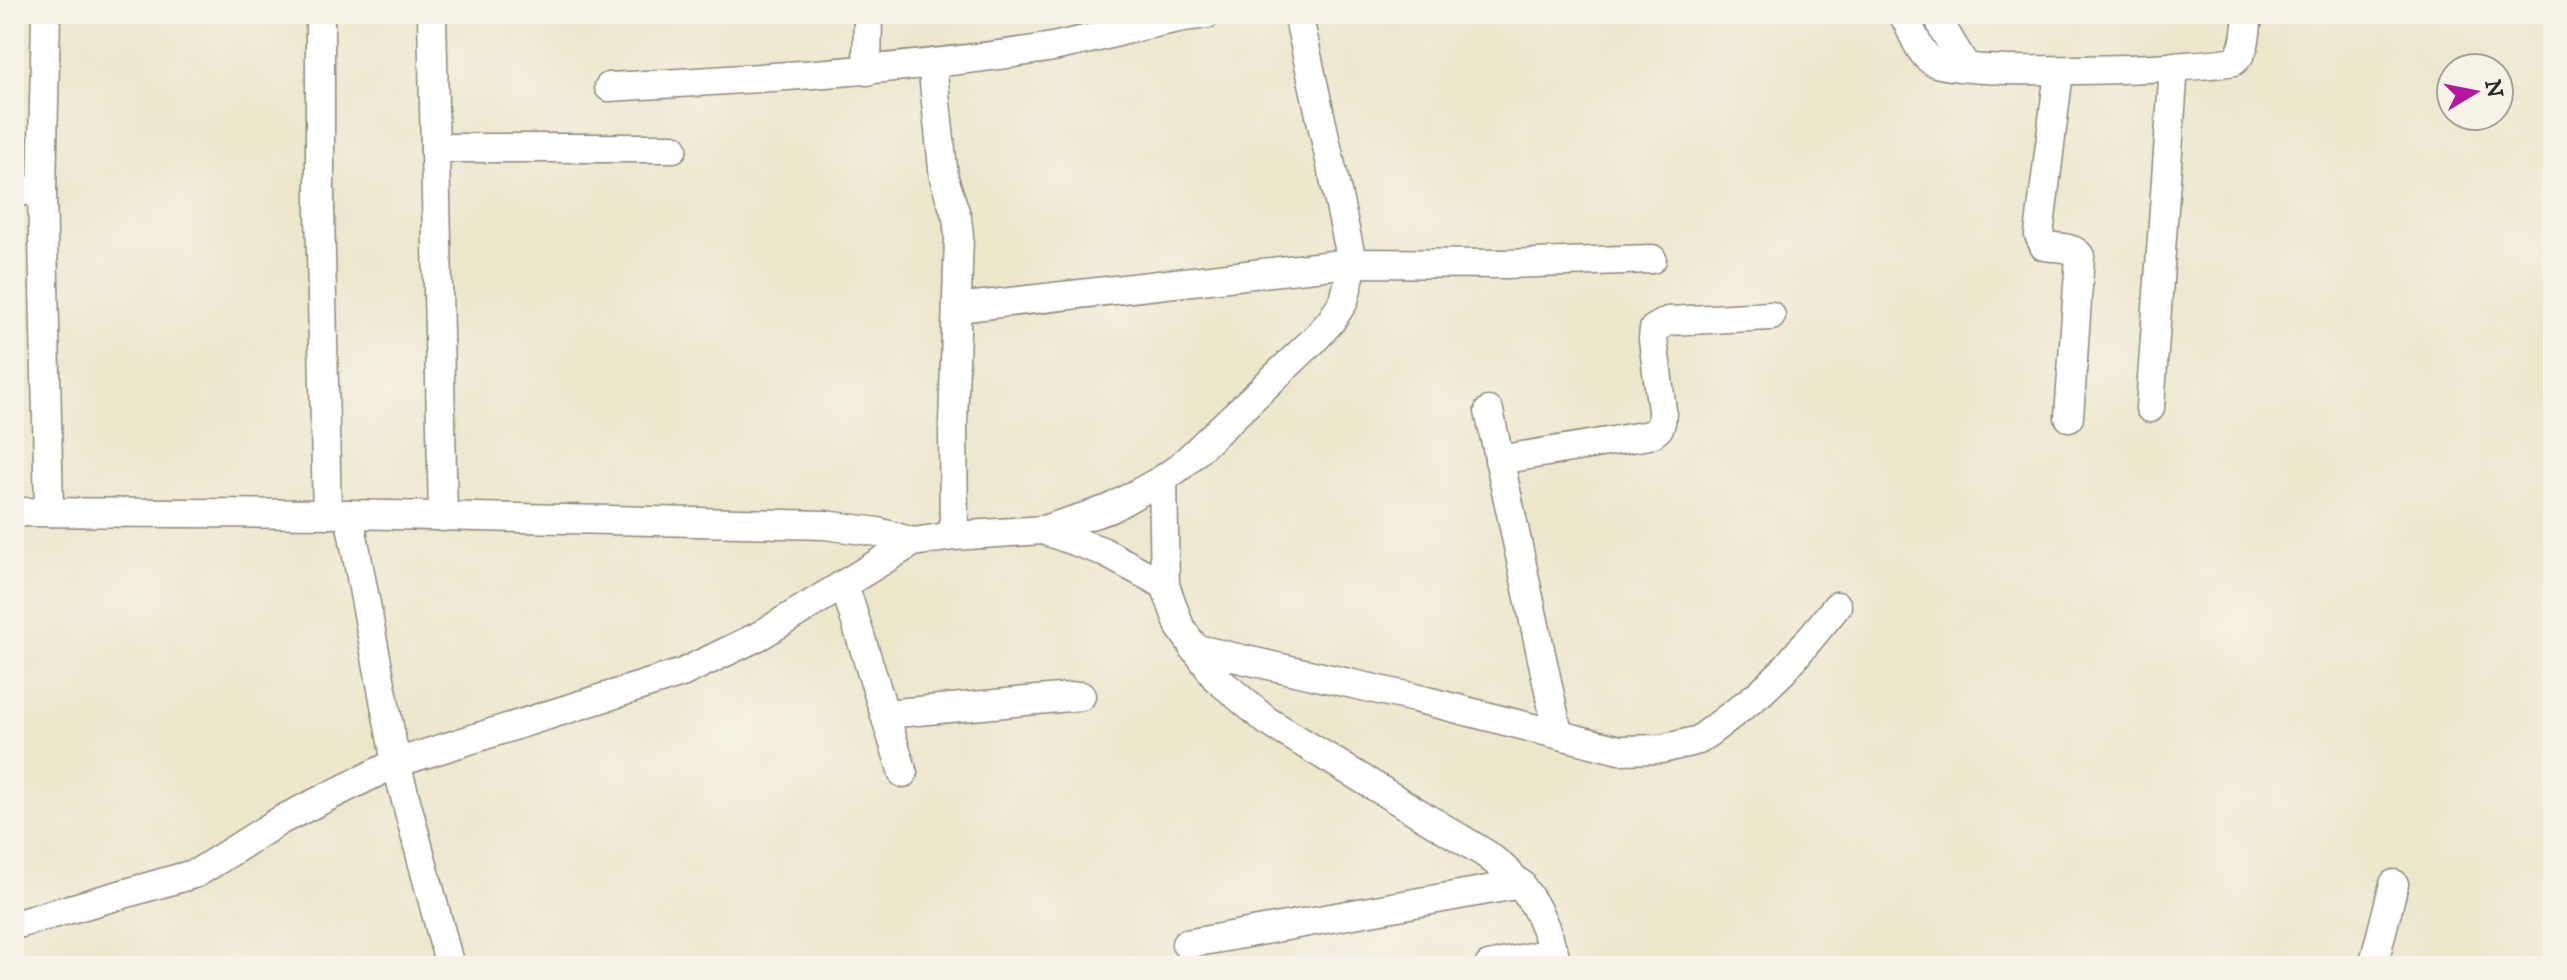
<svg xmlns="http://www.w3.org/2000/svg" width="2567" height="980" font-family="'IM FELL DW Pica',serif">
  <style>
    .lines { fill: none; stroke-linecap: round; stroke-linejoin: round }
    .minor-casing { stroke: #8c897c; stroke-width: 31 }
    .minor { stroke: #fff; stroke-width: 28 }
  </style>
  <rect width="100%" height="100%" fill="#f7f3e8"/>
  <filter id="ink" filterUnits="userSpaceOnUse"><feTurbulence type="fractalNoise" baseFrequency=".0125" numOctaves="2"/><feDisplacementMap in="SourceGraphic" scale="16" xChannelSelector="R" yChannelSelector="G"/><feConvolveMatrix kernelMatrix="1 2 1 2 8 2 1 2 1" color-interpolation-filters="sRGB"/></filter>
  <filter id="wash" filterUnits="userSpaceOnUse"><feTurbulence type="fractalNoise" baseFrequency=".006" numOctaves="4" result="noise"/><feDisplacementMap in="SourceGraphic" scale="32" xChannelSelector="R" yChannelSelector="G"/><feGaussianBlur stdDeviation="1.8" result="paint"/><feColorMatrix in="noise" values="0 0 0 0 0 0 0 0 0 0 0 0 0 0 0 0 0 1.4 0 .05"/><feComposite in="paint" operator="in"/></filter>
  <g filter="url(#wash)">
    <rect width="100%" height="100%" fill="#ede7cc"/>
  </g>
  <g filter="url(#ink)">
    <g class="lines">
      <g class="minor-casing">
        <g id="minor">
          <polyline points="320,14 320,211 327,514"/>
          <polyline points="432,14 443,517"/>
          <path d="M1903 14C1912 29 1917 51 1932 61 1955 77 2199 69 2234 61 2247 51 2246 29 2248 14"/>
          <polyline points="1938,14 1943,29 1966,67"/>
          <polyline points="46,15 42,190 49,512"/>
          <polyline points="932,64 944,178 957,218 959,235 953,425 954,536"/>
          <polyline points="867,71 868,14"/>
          <path d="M2059 71 2039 235 2044 246C2056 248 2073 246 2080 256L2069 417"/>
          <path d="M609 87C752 79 893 71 1034 50 1093 42 1148 20 1207 14"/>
          <polyline points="435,148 673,148"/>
          <polyline points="14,192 42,190"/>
          <polyline points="957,308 1350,263 1508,264 1652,259"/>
          <polyline points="2150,408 2174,66"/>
          <polyline points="1489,411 1558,733"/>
          <path d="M1499 460 1649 435C1661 430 1662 424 1662 411L1653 339 1654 329 1668 321 1771 316"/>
          <path d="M1163 479 1165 585 1180 627 1216 678 1267 721 1486 854C1529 886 1544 914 1557 966"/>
          <polyline points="14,512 349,514 825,525 878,532 913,542"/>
          <polyline points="349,514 396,763 450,966"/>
          <polyline points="1043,530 1102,551 1165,585"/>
          <polyline points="844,584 903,773"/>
          <polyline points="1193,648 1415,698 1619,750 1662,749 1699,740 1759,694 1783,671 1837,606"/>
          <polyline points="885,714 1081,696"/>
          <polyline points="14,925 197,873 281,820 396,763 682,673 759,636 913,542 954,536 1043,530 1109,509 1163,479 1181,466 1315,339 1331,321 1344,301 1350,276 1350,252 1298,14"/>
          <polyline points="1186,944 1521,884"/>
          <polyline points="1489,966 1554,952"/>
          <polyline points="2373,966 2394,884"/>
        </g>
      </g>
      <use href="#minor" class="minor"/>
    </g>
  </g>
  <rect width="2567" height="980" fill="none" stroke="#f7f3e8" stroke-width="48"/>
  <g transform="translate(2475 92) rotate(80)"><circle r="38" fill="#f7f3e8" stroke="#a5a39c" stroke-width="2"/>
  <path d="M0-6L14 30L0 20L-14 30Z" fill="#b5179e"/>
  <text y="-12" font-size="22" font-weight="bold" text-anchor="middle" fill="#2b2b2b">N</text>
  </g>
</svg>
